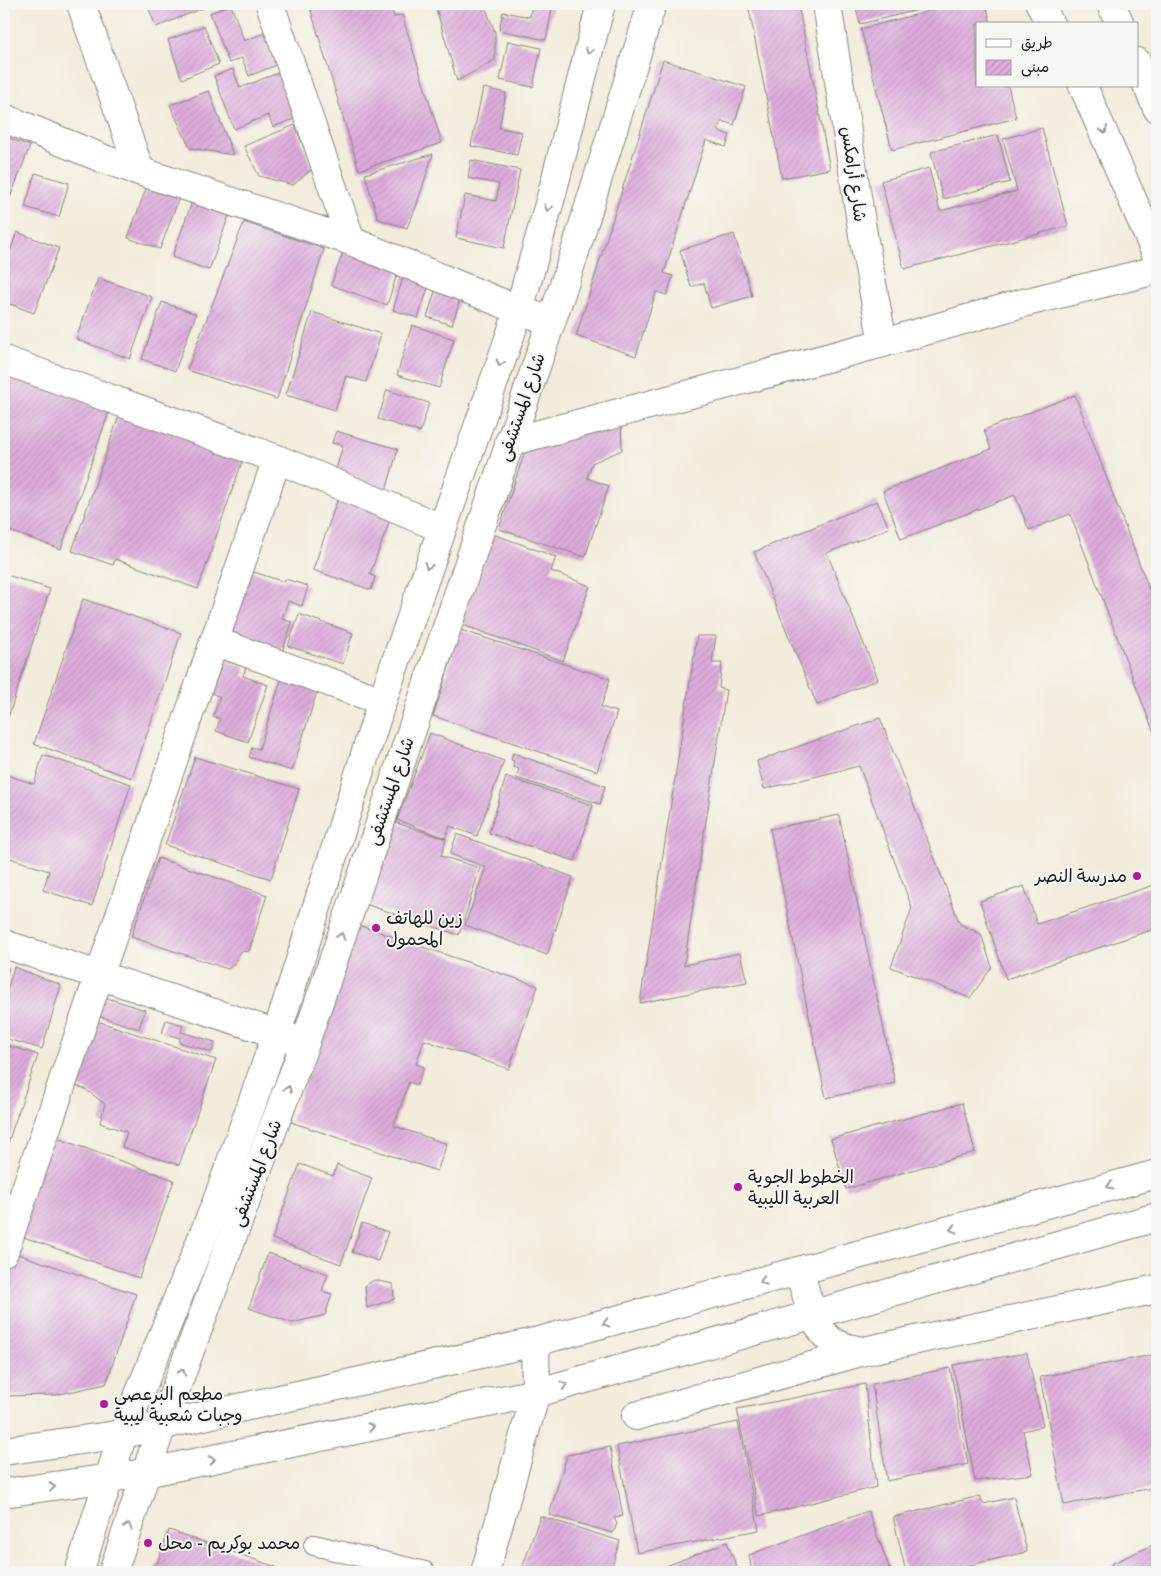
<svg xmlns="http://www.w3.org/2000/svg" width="1161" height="1576" font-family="Dekko,'Playpen Sans Arabic',sans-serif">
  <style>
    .building { fill: url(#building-hatch) }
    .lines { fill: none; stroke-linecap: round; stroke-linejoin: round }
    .lane-casing { stroke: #87847c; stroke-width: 22 }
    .street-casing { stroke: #87847c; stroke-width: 30 }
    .secondary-casing { stroke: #87847c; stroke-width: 30 }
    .primary-casing { stroke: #87847c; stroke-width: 30 }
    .highway-casing { stroke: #87847c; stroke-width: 30 }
    .lane { stroke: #fff; stroke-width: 20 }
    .street { stroke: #fff; stroke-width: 28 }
    .secondary { stroke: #fff; stroke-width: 28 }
    .primary { stroke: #fff; stroke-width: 28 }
    .highway { stroke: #fff; stroke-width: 28 }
    .oneway { stroke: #999 }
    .poi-dot { fill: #b5179e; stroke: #f6f6f2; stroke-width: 2 }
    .labels { text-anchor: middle; stroke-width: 4; stroke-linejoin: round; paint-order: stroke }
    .street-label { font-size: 18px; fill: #1c1c1c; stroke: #f6f6f2 }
    .poi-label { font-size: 18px; fill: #1c1c1c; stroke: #f6f6f2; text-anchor: start }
  </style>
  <defs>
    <pattern id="building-hatch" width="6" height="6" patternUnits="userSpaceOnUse" patternTransform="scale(1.25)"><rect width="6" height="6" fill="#ddacdc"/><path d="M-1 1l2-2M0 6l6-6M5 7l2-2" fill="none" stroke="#bd93bc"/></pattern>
  </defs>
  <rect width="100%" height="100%" fill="#f6f6f2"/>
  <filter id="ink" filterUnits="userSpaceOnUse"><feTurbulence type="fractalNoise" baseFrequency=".02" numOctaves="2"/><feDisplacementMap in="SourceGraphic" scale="10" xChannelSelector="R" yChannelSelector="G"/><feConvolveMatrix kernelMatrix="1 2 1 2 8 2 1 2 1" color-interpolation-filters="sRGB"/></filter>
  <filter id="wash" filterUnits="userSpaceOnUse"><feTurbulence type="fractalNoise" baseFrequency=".0096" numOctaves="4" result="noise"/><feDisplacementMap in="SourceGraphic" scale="20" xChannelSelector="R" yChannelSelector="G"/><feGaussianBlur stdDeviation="1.12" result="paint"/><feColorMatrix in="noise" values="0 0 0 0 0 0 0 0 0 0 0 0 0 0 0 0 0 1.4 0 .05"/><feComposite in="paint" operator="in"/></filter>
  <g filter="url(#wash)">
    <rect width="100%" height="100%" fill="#f2ecdb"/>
    <g id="blocks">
      <g class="building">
        <polygon points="147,4 213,4 156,27"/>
        <polygon points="309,4 390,4 394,17 402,15 442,143 359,170"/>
        <polygon points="435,4 484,4 495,32 495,60 457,81"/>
        <polygon points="532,4 553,4 546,40 499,30 503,12 530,17"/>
        <polygon points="748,4 798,4 830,169 782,178"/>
        <polygon points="855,4 943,4 860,24"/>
        <polygon points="956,4 986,4 991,24 977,24 977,86 1008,86 1016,118 892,150 861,29"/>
        <polygon points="231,5 244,41 272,30 284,62 249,76 242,58 229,63 210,13"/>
        <polygon points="204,26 219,64 182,79 168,40"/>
        <polygon points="508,41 541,48 533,87 500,80"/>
        <polygon points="663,60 746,87 734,125 722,121 718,131 730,135 726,147 706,140 664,273 673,276 667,295 656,292 636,356 576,336"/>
        <polygon points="233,69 240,88 285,70 302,116 273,127 268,115 234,129 214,76"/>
        <polygon points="483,88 506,93 499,128 522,132 517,155 471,146"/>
        <polygon points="209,91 233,155 190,148 170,105"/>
        <polygon points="295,125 312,169 293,185 259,176 244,146"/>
        <polygon points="1042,128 1068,226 904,269 881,181 929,168 940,211 1017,191 1003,139"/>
        <polygon points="998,135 1010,182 943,199 931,152"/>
        <polygon points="4,136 30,146 7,206 4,204"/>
        <polygon points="433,154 416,207 407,228 378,219 365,174"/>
        <polygon points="471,160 520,170 504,248 456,238 465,195 496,201 499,184 468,178"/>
        <polygon points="35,173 69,183 59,217 25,207"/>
        <polygon points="148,183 180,195 160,249 128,238"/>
        <polygon points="193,199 230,213 209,270 172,257"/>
        <polygon points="244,222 324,249 277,399 187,370"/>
        <polygon points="17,232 59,248 34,313 4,302 4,268"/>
        <polygon points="734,234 752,296 711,308 704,283 691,287 680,250"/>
        <polygon points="343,252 399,268 387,305 331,285"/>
        <polygon points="405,271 431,279 418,318 393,310"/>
        <polygon points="98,278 152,297 130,359 76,339"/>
        <polygon points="436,288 461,297 452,325 427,317"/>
        <polygon points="162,302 196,314 175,371 142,359"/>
        <polygon points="312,312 381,334 366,382 346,376 335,410 286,395"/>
        <polygon points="412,325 454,339 439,388 397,375"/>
        <polygon points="4,371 110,409 61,549 4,529"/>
        <polygon points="387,390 429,403 420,432 378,419"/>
        <polygon points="1075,395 1157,610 1157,741 1070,514 1029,530 1015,495 901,539 883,491 991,449 984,430"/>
        <polygon points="120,413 244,456 198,589 115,559 113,565 72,551"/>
        <polygon points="621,420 622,450 592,463 587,478 609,486 585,557 499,529 528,442"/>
        <polygon points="336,431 398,449 386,491 334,477 343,445 332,443"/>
        <polygon points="339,495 391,517 370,574 375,577 371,590 313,570"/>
        <polygon points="877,501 889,528 827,553 878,679 817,705 754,552"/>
        <polygon points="493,534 556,557 551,571 590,586 563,661 460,624"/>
        <polygon points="248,570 284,582 285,579 308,586 302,606 288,601 282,619 292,622 280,659 225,642"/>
        <polygon points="4,574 50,589 4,730"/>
        <polygon points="83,599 181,633 132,778 34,744"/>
        <polygon points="299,614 353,633 343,664 288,646"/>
        <polygon points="461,630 610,679 601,707 617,712 597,771 433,716"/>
        <polygon points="697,636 716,636 712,663 722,663 719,688 726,690 684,965 740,953 747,982 640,1003"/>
        <polygon points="222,660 246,667 243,676 268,685 248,742 216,731 220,719 213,716 220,697 211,693"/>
        <polygon points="284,671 320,682 292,771 249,757 252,747 259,749"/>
        <polygon points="880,718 960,924 981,934 992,967 970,998 891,967 912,908 859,766 764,789 757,761"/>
        <polygon points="430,733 504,761 477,836 450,826 445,838 397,820"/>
        <polygon points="513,753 605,786 600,804 516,778 519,769 513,767 514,761 511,760"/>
        <polygon points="43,755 131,784 92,906 43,890 49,871 4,856 4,774 34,784"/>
        <polygon points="195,757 299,789 271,879 165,845"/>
        <polygon points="506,777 593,805 575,861 489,833"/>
        <polygon points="839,815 895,1083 826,1098 770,829"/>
        <polygon points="391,821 446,839 441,856 480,868 459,935 365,904"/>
        <polygon points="457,834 573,877 547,955 465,925 486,867 450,854"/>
        <polygon points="158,858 267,895 249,951 240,952 235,963 228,969 131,937"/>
        <polygon points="1157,884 1157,928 1006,979 980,901 1024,886 1037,924"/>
        <polygon points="358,925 538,986 509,1069 424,1040 416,1064 424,1067 417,1085 409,1082 394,1126 447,1144 437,1171 291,1122"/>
        <polygon points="4,967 9,968 4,984"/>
        <polygon points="14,967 61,985 42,1049 4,1038 4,1000"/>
        <polygon points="101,996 145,1010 139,1029 95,1015"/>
        <polygon points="166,1020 183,1025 181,1032 215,1042 212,1052 179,1042 180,1038 162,1033"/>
        <polygon points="97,1021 216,1060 179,1165 122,1147 127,1132 100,1123 105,1104 85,1089 73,1085"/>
        <polygon points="4,1044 38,1055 4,1154"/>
        <polygon points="962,1103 975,1152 846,1189 831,1139"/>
        <polygon points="54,1137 174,1180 139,1278 18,1235"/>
        <polygon points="300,1164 333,1176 337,1165 372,1178 341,1264 272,1239"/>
        <polygon points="362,1223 388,1232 378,1261 352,1252"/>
        <polygon points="6,1250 136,1294 106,1384 55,1395 4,1396 4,1256"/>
        <polygon points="268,1253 328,1274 322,1291 332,1294 325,1315 292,1323 249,1308"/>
        <polygon points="374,1280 393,1284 394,1299 367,1308 365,1286"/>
        <polygon points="1027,1353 1043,1426 1023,1431 1033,1474 975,1481 953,1365"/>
        <polygon points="1157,1354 1157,1487 1064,1505 1040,1377"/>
        <polygon points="950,1368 968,1464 887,1481 872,1384"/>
        <polygon points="865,1384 876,1487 759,1516 737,1409"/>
        <polygon points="738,1422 759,1530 637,1553 617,1446"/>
        <polygon points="610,1447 623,1516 614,1518 617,1524 613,1533 549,1515 567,1455"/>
        <polygon points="980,1496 983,1504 1014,1497 1027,1552 939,1572 906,1572 893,1517"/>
        <polygon points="868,1511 890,1570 884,1572 752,1572 749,1555"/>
        <polygon points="540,1516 620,1541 610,1572 521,1572"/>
        <polygon points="169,1530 276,1567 274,1572 154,1572"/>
        <polygon points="727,1542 739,1572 651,1572"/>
        <polygon points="1157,1543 1157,1572 1114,1572 1111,1564"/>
      </g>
    </g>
  </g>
  <g filter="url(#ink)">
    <use href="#blocks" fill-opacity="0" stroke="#87847c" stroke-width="1"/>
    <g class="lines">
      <g class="lane-casing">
        <polyline id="lane" points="314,1545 425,1572"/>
      </g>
      <g class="street-casing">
        <g id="street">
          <polyline points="81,4 140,171"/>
          <polyline points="270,4 351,241"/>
          <polyline points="827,4 863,235 883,343"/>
          <polyline points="4,118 109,161 351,241 519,310 551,321"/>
          <polyline points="4,360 277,459 441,528"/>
          <polyline points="509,442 883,343 1023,303 1157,270"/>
          <polyline points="214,641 382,701"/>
          <polyline points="4,944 305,1043"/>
          <polyline points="4,1252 277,459"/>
          <path d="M799 1271C806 1292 812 1321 827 1337 836 1347 852 1349 864 1351L1157 1289"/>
          <polyline points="636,1416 864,1351"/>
          <polyline points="485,1572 536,1393 535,1342"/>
        </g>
      </g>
      <g class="secondary-casing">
        <g id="secondary">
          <polyline points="4,1451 123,1434 535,1342 1157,1174"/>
          <polyline points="4,1493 145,1473 536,1393 1157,1217"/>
        </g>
      </g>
      <g class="primary-casing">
        <g id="primary">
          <polyline points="79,1572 123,1434 217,1201 277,1033 382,701 519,310 551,197 601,4"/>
          <polyline points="113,1572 162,1425 305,1043 573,258 652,4"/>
        </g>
      </g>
      <g class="highway-casing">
        <g id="highway">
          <polyline points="1040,4 1050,24"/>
          <polyline points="1111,4 1120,24"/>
          <polyline points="1137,62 1157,108"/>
          <polyline points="1083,86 1157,256"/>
        </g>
      </g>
      <use href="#lane" class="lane"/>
      <use href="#street" class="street"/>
      <use href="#secondary" class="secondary"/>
      <use href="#primary" class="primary"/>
      <use href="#highway" class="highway"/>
    </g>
    <defs><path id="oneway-chevron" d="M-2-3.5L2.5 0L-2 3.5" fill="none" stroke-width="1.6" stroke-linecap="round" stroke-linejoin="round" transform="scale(1.25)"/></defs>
    <g class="oneway">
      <use href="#oneway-chevron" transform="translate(589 51) rotate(105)"/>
      <use href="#oneway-chevron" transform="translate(1104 130) rotate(67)"/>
      <use href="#oneway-chevron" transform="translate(548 208) rotate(106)"/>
      <use href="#oneway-chevron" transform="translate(500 363) rotate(110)"/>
      <use href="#oneway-chevron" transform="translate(428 566) rotate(108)"/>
      <use href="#oneway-chevron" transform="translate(341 936) rotate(-71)"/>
      <use href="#oneway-chevron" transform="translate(288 1089) rotate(-69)"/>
      <use href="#oneway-chevron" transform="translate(1110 1186) rotate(165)"/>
      <use href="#oneway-chevron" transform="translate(953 1229) rotate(165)"/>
      <use href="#oneway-chevron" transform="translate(763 1281) rotate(165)"/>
      <use href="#oneway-chevron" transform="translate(606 1323) rotate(165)"/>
      <use href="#oneway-chevron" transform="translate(182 1372) rotate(-69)"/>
      <use href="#oneway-chevron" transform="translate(564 1385) rotate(-16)"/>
      <use href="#oneway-chevron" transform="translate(371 1427) rotate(-12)"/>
      <use href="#oneway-chevron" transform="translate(212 1460) rotate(-12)"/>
      <use href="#oneway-chevron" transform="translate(52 1487) rotate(-7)"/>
      <use href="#oneway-chevron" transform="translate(128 1526) rotate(-72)"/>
    </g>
  </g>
  <g class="poi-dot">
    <circle cx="1137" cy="876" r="5"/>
    <circle cx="376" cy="928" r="5"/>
    <circle cx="738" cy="1187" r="5"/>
    <circle cx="104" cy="1404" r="5"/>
    <circle cx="148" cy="1543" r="5"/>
  </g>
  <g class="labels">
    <g class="street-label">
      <text transform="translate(854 174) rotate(82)" y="6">شارع أرامكس</text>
      <text transform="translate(521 407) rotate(-71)" y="6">شارع المستشفى</text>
      <text transform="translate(390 791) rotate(-71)" y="6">شارع المستشفى</text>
      <text transform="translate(256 1173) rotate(-69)" y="6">شارع المستشفى</text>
    </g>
    <g class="poi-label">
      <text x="1127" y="882" text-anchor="end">مدرسة النصر</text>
      <text x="386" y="924">زين للهاتف<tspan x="386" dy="21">المحمول</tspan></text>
      <text x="748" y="1183">الخطوط الجوية<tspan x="748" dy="21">العربية الليبية</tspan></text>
      <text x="114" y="1400">مطعم البرعصي<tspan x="114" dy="21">وجبات شعبية ليبية</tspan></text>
      <text x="158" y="1549">محمد بوكريم - محل</text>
    </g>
  </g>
  <rect width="1161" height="1576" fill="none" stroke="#f6f6f2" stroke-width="20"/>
  <rect x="976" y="22" width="162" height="65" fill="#f6f6f2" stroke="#9f9f9c"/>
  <rect x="986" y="39" width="25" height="8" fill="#ffffff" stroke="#9f9f9c"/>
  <text x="1021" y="48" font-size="15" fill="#1c1c1c">طريق</text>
  <rect x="986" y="60" width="25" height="15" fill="url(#building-hatch)" stroke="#9f9f9c"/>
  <text x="1021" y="72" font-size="15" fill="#1c1c1c">مبنى</text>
</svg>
